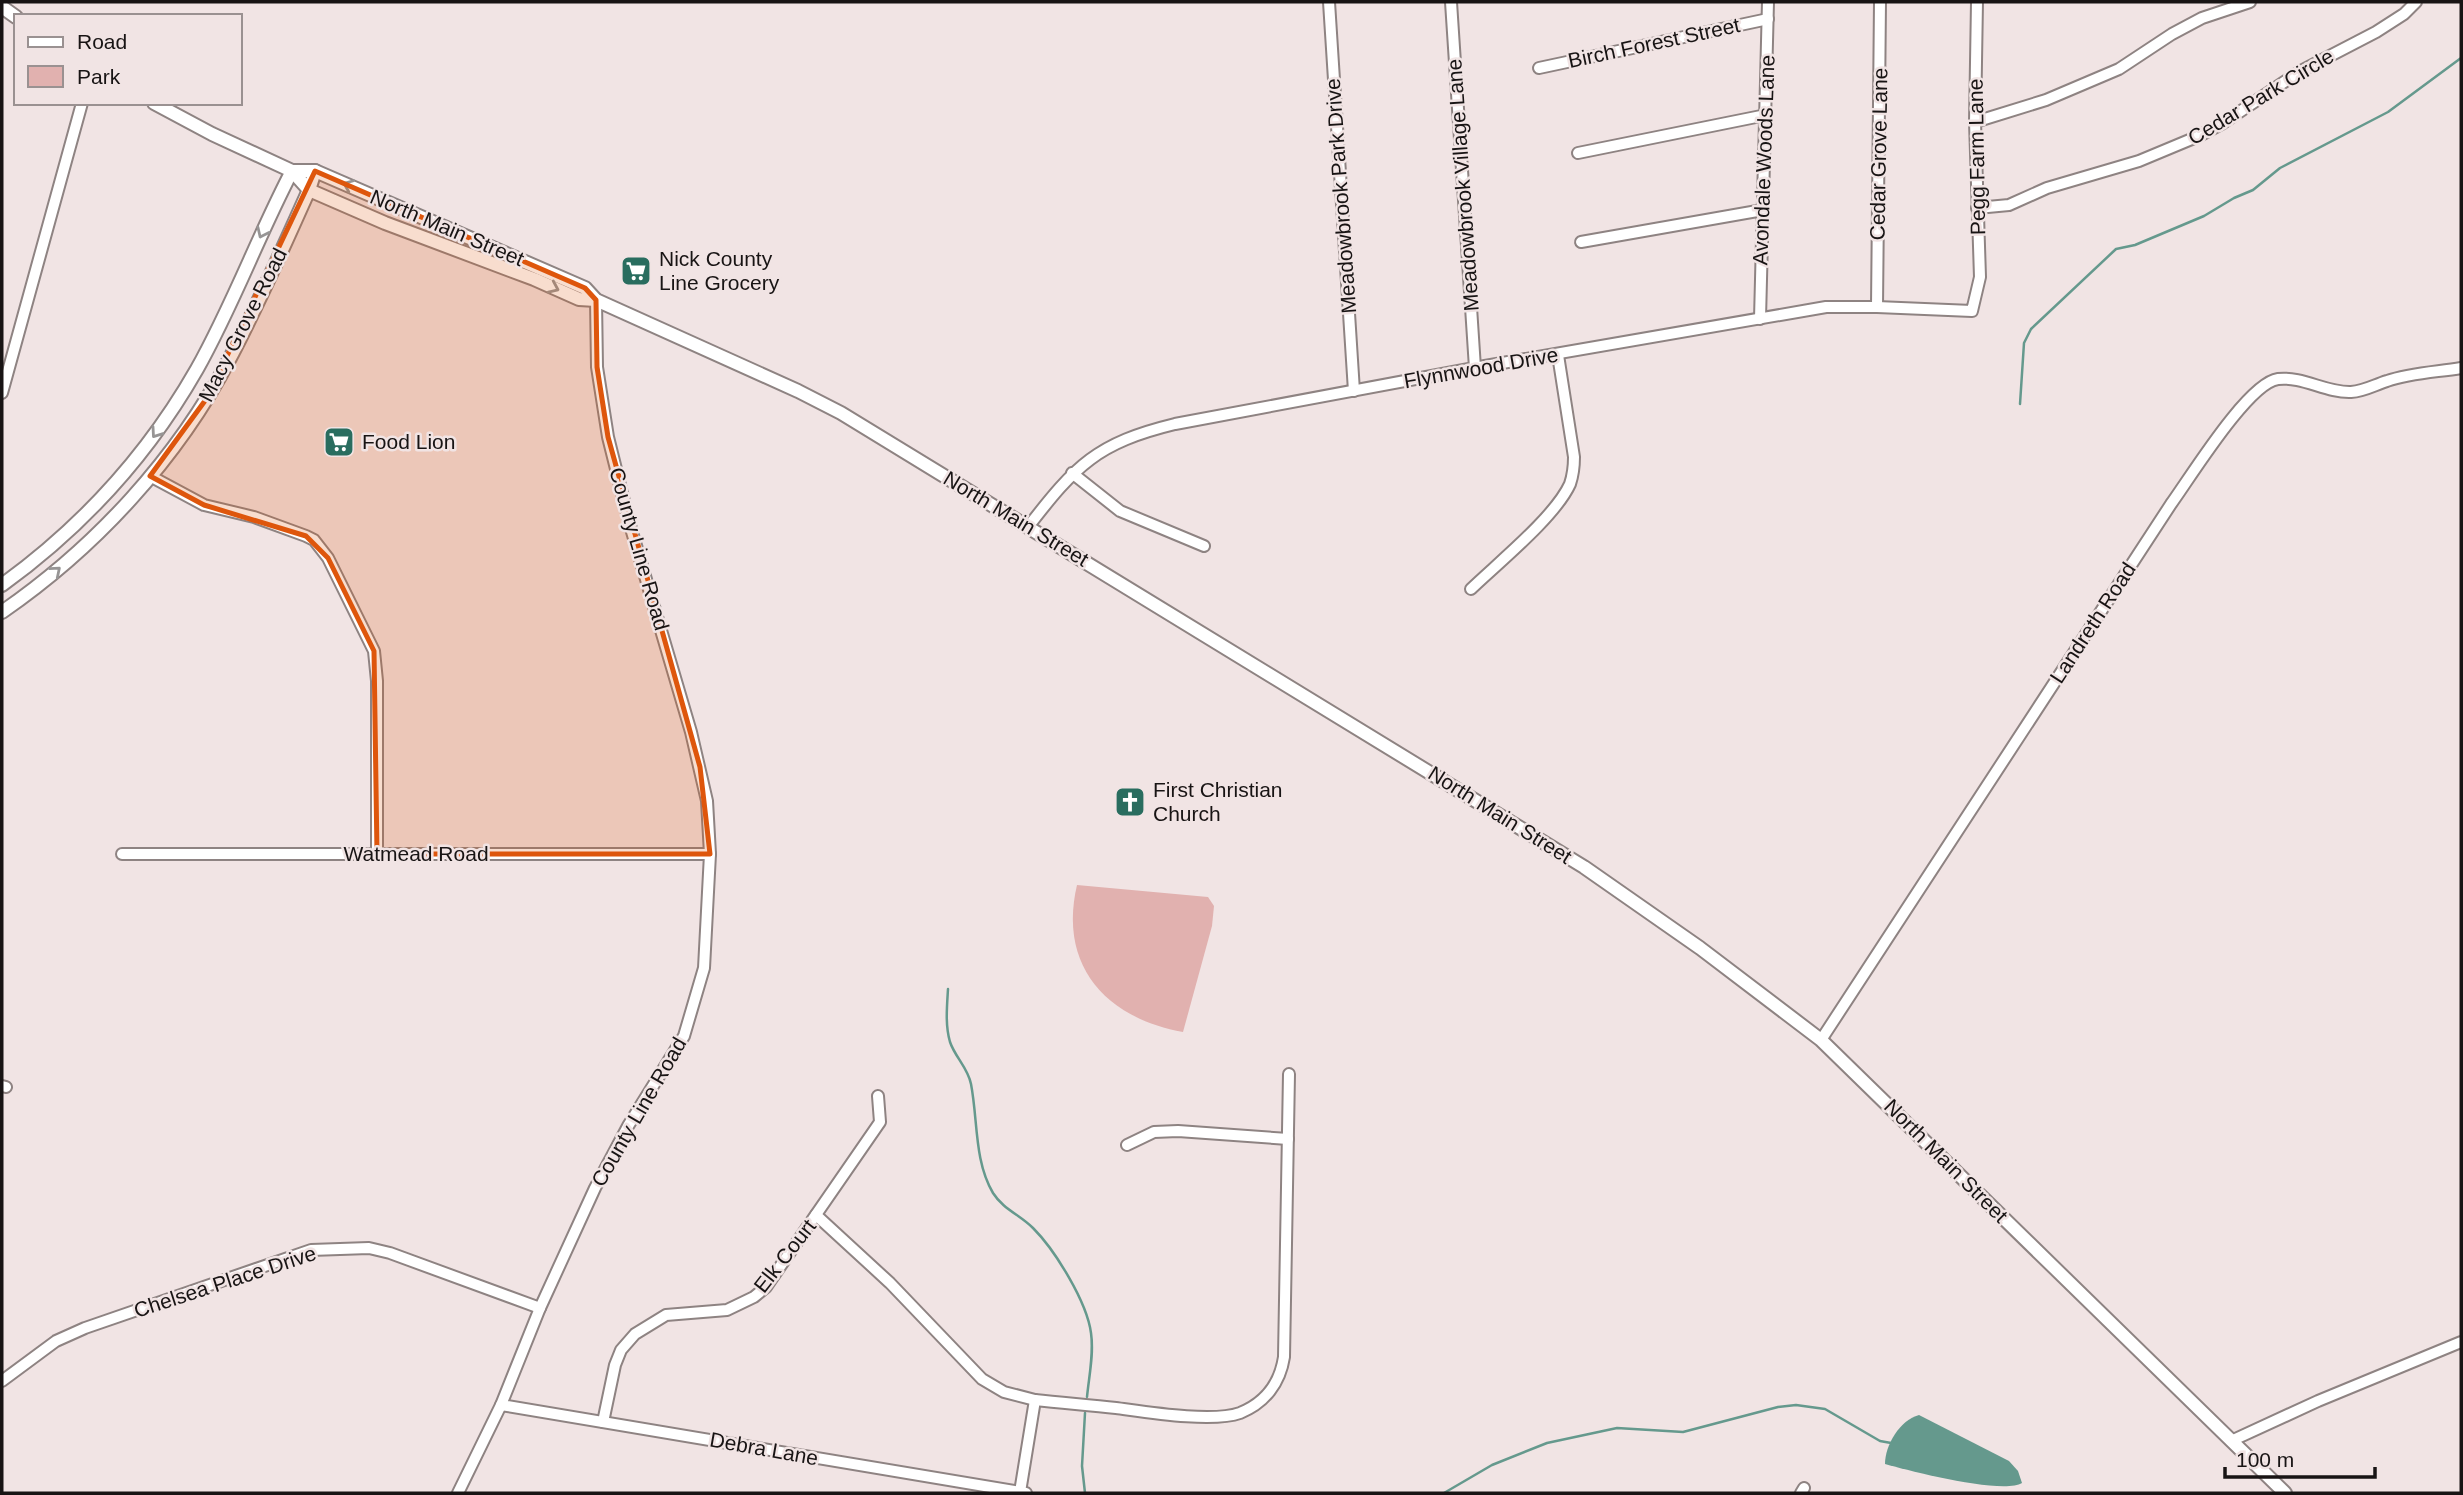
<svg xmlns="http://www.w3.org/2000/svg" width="2463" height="1495" font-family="Helvetica,sans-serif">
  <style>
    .green { fill: #e1b1af }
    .water { fill: #65998d }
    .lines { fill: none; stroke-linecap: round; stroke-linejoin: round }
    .stream { stroke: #65998d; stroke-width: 2.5 }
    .minor-casing { stroke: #8e8382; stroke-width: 14 }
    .major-casing { stroke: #8e8382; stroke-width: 16 }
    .minor { stroke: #fff; stroke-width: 10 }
    .major { stroke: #fff; stroke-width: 12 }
    .oneway { stroke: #979595 }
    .marked { fill: #de560c; fill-opacity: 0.2; stroke: #de560c; stroke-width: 5; stroke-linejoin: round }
    .labels { text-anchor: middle; stroke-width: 5; stroke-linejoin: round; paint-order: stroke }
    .street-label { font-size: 21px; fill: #181414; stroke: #f1e4e4 }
    .poi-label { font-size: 21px; fill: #181414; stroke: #f1e4e4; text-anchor: start }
  </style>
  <rect width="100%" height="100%" fill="#f1e4e4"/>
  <path class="green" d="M1077 885 1208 897 1214 906 1212 926 1183 1032C1106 1018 1058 966 1077 885Z"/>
  <path class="water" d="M1919 1415 2009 1461 2018 1471 2022 1483C2003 1495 1910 1471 1885 1464 1885 1445 1900 1420 1919 1415Z"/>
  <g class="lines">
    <g class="stream">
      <polyline points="2020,404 2024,343 2031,329 2116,249 2135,245 2204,216 2234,198 2253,190 2280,168 2388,112 2461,58"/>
      <path d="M948 989C947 1006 945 1025 950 1042 955 1057 968 1068 971 1084 978 1120 974 1161 993 1193 1003 1209 1020 1215 1033 1228 1055 1250 1087 1302 1091 1333 1094 1354 1089 1376 1087 1397"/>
      <polyline points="1085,1493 1082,1466 1085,1413"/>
      <polyline points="1444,1493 1492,1465 1547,1443 1617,1428 1683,1432 1778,1407 1796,1405 1825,1409 1880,1441 1891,1443"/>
    </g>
    <g class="minor-casing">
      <g id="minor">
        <polyline points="1329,2 1354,391"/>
        <polyline points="1451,2 1475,368"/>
        <polyline points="1539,68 1768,19"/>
        <polyline points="1975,122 2046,100 2119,69 2172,34 2202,18 2250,2"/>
        <polyline points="1578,153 1766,115"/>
        <polyline points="1977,208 2009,205 2047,188 2139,161 2199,136 2223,123 2299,72 2376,32 2404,14 2416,2"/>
        <polyline points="1581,242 1763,210"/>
        <polyline points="1877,307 1880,2"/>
        <polyline points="1760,319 1768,2"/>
        <polyline points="2,393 82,103"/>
        <polyline points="1072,473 1120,511 1204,546"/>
        <polyline points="150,476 204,505 254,517 306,536 314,540 328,558 374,651 377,681 377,854"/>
        <path d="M1028 527C1076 465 1097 443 1175 424L1485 366 1826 307H1877L1972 311 1980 277 1975 122 1977 2"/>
        <path d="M1471 589C1498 563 1555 517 1570 484 1573 475 1574 466 1574 457L1558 355"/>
        <polyline points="122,854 710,854"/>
        <path d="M1821 1040 2171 504C2190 478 2248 383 2278 379 2303 376 2326 393 2351 392 2365 391 2374 385 2387 381 2410 373 2437 372 2461 368"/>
        <polyline points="2,1086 6,1087"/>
        <polyline points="1127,1145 1154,1132 1178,1131 1288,1139"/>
        <polyline points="816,1215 890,1283 982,1379 1004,1392 1035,1400"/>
        <polyline points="2,1381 56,1341 85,1328 311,1250 369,1248 390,1253 540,1308"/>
        <polyline points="501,1405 1026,1493"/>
        <polyline points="603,1422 615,1365 621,1350 635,1334 666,1315 727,1310 754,1297 766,1287 880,1122 878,1096"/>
        <polyline points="2231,1441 2318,1401 2461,1342"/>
        <path d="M1020 1492 1035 1400C1062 1403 1089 1405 1116 1408 1146 1412 1212 1423 1240 1413 1265 1403 1280 1383 1284 1357L1289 1074"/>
        <polyline points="458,1493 501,1405 540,1308 595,1188 628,1126 684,1036 704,968 710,854 707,801 691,732 630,525 608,437 597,367 596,300"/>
        <polyline points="1801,1493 1804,1488"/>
      </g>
    </g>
    <g class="major-casing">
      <g id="major">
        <polyline points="2,7 16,17"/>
        <polyline points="154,103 212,134 292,171 309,190 385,223 534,279 579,299 596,300"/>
        <polyline points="292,171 315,171 585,288 596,300 798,391 841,413 1584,867 1700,948 1821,1040 2285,1493"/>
        <path d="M2 585C82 527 148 455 197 369 233 305 258 236 292 171"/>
        <path d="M2 612C96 547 177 459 230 358 259 303 284 246 309 190L315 171"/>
      </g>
    </g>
    <use href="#minor" class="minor"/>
    <use href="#major" class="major"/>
  </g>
  <defs><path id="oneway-chevron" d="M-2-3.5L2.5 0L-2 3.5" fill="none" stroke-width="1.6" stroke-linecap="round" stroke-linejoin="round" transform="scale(1.75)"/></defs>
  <g class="oneway">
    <use href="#oneway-chevron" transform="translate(348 185) rotate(-157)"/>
    <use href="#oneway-chevron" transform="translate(262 233) rotate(115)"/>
    <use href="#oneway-chevron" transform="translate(554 288) rotate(24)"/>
    <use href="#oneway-chevron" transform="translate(156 433) rotate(125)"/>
    <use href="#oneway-chevron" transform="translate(56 571) rotate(-40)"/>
  </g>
  <path class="marked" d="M315 171 585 288 596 300 597 367 608 437 700 767 710 854H377L374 651 328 558 306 536 204 505 150 476 207 398Z"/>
  <defs>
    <g id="supermarket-square" transform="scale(1.575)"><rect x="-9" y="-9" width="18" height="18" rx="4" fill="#296d5f" stroke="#f1e4e4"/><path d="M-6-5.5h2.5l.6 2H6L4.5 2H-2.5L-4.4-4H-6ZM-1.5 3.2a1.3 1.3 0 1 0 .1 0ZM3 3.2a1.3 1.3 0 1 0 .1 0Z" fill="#fff"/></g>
    <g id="church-square" transform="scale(1.575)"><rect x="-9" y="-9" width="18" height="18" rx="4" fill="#296d5f" stroke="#f1e4e4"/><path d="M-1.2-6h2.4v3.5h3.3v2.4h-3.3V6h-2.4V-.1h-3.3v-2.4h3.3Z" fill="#fff"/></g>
  </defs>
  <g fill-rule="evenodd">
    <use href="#supermarket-square" x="636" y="271"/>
    <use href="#supermarket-square" x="339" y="442"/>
    <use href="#church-square" x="1130" y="802"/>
  </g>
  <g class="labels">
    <g class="street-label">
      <text transform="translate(1654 43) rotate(-12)" y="7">Birch Forest Street</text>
      <text transform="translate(2261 97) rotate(-31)" y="7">Cedar Park Circle</text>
      <text transform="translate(1879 154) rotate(-89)" y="7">Cedar Grove Lane</text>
      <text transform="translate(1977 157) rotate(-91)" y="7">Pegg Farm Lane</text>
      <text transform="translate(1764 160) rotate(-88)" y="7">Avondale Woods Lane</text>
      <text transform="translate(1463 185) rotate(-94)" y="7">Meadowbrook Village Lane</text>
      <text transform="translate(1341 196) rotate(-94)" y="7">Meadowbrook Park Drive</text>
      <text transform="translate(447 228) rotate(23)" y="7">North Main Street</text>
      <text transform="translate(243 325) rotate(-63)" y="7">Macy Grove Road</text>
      <text transform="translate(1481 368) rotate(-10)" y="7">Flynnwood Drive</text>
      <text transform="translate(1016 519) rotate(31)" y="7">North Main Street</text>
      <text transform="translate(639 549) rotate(74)" y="7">County Line Road</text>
      <text transform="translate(2093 623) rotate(-57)" y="7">Landreth Road</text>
      <text transform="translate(1500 815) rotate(32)" y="7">North Main Street</text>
      <text x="416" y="861">Watmead Road</text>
      <text transform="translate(639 1112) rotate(-60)" y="7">County Line Road</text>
      <text transform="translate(1946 1161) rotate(45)" y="7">North Main Street</text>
      <text transform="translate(785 1256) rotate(-52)" y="7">Elk Court</text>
      <text transform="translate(225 1282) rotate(-18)" y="7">Chelsea Place Drive</text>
      <text transform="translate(764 1449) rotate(10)" y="7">Debra Lane</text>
    </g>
    <g class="poi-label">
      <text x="659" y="266">Nick County<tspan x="659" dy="24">Line Grocery</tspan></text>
      <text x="362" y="449">Food Lion</text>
      <text x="1153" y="797">First Christian<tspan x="1153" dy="24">Church</tspan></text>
    </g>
  </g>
  <rect width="2463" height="1495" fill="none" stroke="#181414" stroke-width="7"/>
  <rect x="14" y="14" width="228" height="91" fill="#f1e4e4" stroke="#9a9191" stroke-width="2"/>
  <rect x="28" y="37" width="35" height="10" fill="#ffffff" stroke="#9a9191" stroke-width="2"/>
  <text x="77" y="49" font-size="21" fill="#181414">Road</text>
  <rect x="28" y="66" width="35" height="21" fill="#e1b1af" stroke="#9a9191" stroke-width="2"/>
  <text x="77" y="84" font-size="21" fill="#181414">Park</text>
  <path d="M2225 1467v10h150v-10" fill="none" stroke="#181414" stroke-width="3.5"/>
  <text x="2236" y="1467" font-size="21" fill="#181414" stroke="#f1e4e4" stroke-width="5" paint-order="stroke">100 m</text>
</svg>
